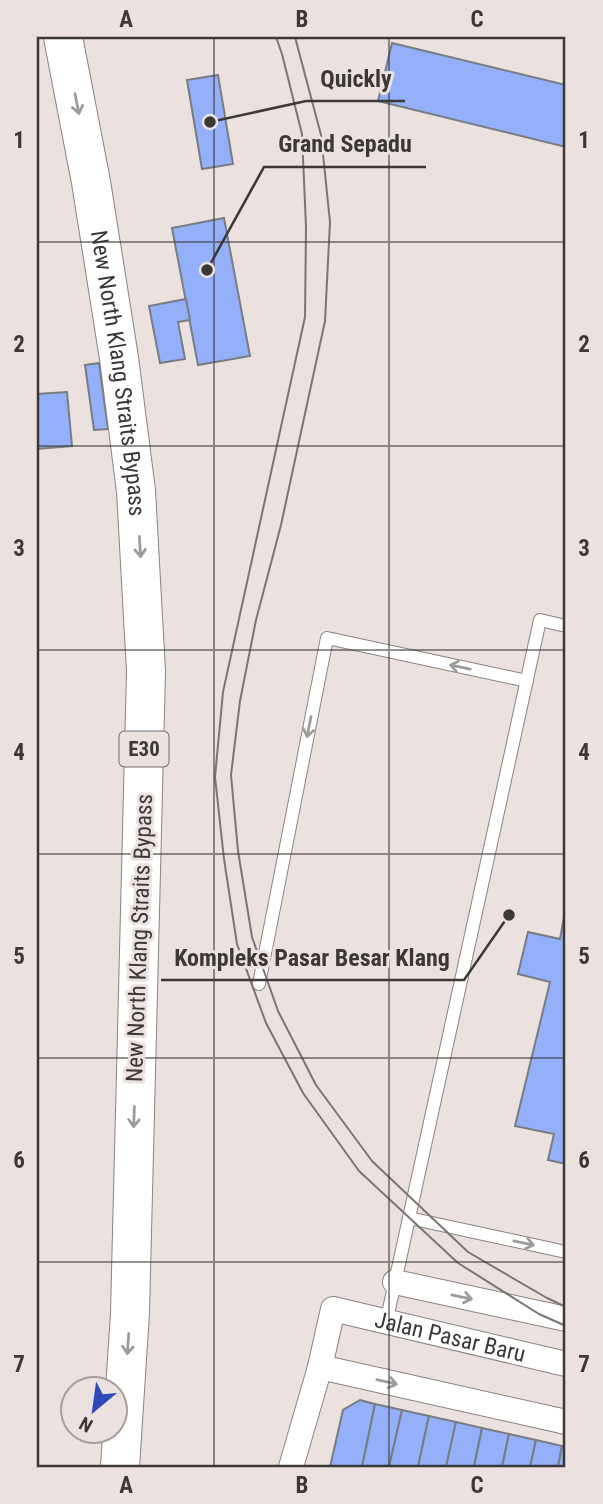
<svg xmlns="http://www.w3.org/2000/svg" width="603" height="1504" font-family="'Roboto Condensed',sans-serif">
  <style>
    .building { fill: #94b0fa; stroke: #797c82; stroke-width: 2 }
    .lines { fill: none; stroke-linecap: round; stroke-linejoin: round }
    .lane-casing { stroke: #8a8380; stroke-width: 14 }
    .street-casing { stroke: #8a8380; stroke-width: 26 }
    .highway-casing { stroke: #8a8380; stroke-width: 40 }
    .lane { stroke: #fff; stroke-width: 12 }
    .street { stroke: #fff; stroke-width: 24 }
    .highway { stroke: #fff; stroke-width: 38 }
    .tram { stroke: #7b7574; stroke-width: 2 }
    .oneway { stroke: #9d9c9b }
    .grid { fill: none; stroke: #3b3837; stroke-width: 2; stroke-opacity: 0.55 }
    .labels { text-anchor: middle; stroke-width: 6; stroke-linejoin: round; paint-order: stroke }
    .shield { fill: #ebe2e0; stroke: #706b6a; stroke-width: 2 }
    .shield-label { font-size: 21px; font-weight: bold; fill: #3b3837 }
    .street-label { font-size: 23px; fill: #3b3837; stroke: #ebe2e0 }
    .leader { fill: none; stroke: #3b3837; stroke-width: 2.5 }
    .callout-dot { fill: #3b3837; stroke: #ebe2e0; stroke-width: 2.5 }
    .callout-label { font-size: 24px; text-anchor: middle; font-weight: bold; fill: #3b3837; stroke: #ebe2e0; stroke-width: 6; stroke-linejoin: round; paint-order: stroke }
    .neatline { fill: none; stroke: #3b3837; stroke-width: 2.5 }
    .grid-label { font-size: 23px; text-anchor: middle; font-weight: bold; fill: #3b3837 }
  </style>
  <rect width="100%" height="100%" fill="#ebe2e0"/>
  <g class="building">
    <polygon points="392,43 566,85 566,147 378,101"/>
    <polygon points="218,75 233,164 202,169 187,80"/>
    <polygon points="224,218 250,356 198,365 172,228"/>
    <polygon points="186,299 190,320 178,322 185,359 160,363 149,306"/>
    <polygon points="99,363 108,429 94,430 85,365"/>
    <polygon points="67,392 72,446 37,449 37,394"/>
    <polygon points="566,906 566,1164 548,1160 554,1134 515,1126 550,982 518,974 528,932 560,939"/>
    <polygon points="360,1400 375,1404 362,1467 330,1467 343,1410"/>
    <polygon points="375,1404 402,1410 389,1467 362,1467"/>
    <polygon points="402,1410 429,1416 418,1467 389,1467"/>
    <polygon points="429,1416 456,1422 446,1467 418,1467"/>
    <polygon points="456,1422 482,1428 474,1467 446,1467"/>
    <polygon points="482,1428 509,1434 502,1467 474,1467"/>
    <polygon points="509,1434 536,1440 530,1467 502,1467"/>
    <polygon points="536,1440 562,1446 558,1467 530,1467"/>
    <polygon points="562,1446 566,1446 566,1467 558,1467"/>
  </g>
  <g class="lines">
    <g class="lane-casing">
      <g id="lane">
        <polyline points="259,984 327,638 527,681"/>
        <polyline points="409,1218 566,1252"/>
        <polyline points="386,1323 540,620 566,626"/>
      </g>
    </g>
    <g class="street-casing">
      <g id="street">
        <polyline points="395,1282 566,1319"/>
        <polyline points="320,1367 566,1422"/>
        <path id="s1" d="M291 1467 320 1367 333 1309 566 1364"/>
      </g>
    </g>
    <g class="highway-casing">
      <g id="highway">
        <path id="s2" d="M63 37 91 182 119 358 136 491 146 671 130 1313 120 1467"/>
      </g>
    </g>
    <use href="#lane" class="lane"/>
    <use href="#street" class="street"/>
    <use href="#highway" class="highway"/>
    <g class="tram">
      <polyline points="276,37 282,54 302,134 306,227 305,317 223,692 215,777 224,859 237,944 266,1023 303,1093 359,1171 458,1263 539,1314 566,1326"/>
      <polyline points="295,37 321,135 330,222 325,321 281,525 256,620 240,701 231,775 238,851 252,937 278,1011 316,1085 372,1161 468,1252 547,1298 566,1307"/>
    </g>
  </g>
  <defs><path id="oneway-shaft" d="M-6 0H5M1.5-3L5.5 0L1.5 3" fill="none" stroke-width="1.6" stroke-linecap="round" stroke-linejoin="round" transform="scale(1.75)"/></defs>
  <g class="oneway">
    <use href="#oneway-shaft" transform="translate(77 104) rotate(79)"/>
    <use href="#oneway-shaft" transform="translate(140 547) rotate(87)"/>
    <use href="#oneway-shaft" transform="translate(460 667) rotate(-168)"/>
    <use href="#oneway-shaft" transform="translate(309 727) rotate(101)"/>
    <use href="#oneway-shaft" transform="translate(134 1117) rotate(92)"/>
    <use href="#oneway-shaft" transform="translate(524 1243) rotate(12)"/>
    <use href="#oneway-shaft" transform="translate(462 1297) rotate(12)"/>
    <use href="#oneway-shaft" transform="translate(128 1344) rotate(94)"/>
    <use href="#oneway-shaft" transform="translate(387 1382) rotate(13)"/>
  </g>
  <path class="grid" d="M214 37V1467M389 37V1467M37 242H566M37 446H566M37 650H566M37 854H566M37 1058H566M37 1262H566"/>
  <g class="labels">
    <rect class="shield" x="119.5" y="731.5" width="49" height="35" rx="5"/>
    <g class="shield-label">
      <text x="144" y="756">E30</text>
    </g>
    <g class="street-label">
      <text dy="8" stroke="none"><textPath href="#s2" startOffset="341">New North Klang Straits Bypass</textPath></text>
      <text transform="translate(139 938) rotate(-88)" y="8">New North Klang Straits Bypass</text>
      <text dy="8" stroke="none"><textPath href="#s1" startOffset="284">Jalan Pasar Baru</textPath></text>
    </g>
  </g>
  <path class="leader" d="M210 122L306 101H405M207 270L264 167H426M509 915L464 980H161"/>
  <g class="callout-dot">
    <circle cx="210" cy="122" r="7"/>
    <circle cx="207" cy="270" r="7"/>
    <circle cx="509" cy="915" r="7"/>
  </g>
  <g class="callout-label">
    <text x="356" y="87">Quickly</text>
    <text x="345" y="152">Grand Sepadu</text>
    <text x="312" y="966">Kompleks Pasar Besar Klang</text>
  </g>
  <rect width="603" height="1504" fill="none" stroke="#ebe2e0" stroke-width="77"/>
  <g transform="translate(94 1410) rotate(209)"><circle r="33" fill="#ebe2e0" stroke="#a59e9c" stroke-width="2"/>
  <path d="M0-5L12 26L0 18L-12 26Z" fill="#2f49ba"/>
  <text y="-10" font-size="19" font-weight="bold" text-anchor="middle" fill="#3b3837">N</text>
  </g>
  <rect x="38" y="38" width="526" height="1428" class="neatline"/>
  <g class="grid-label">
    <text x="126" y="27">A</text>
    <text x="302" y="27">B</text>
    <text x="477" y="27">C</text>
    <text x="19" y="148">1</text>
    <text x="584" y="148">1</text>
    <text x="19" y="352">2</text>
    <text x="584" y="352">2</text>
    <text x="19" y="556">3</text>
    <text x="584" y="556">3</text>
    <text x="19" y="760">4</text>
    <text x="584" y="760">4</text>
    <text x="19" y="964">5</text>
    <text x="584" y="964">5</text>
    <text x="19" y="1168">6</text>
    <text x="584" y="1168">6</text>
    <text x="19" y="1372">7</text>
    <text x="584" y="1372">7</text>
    <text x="126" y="1493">A</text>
    <text x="302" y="1493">B</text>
    <text x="477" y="1493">C</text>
  </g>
</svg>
